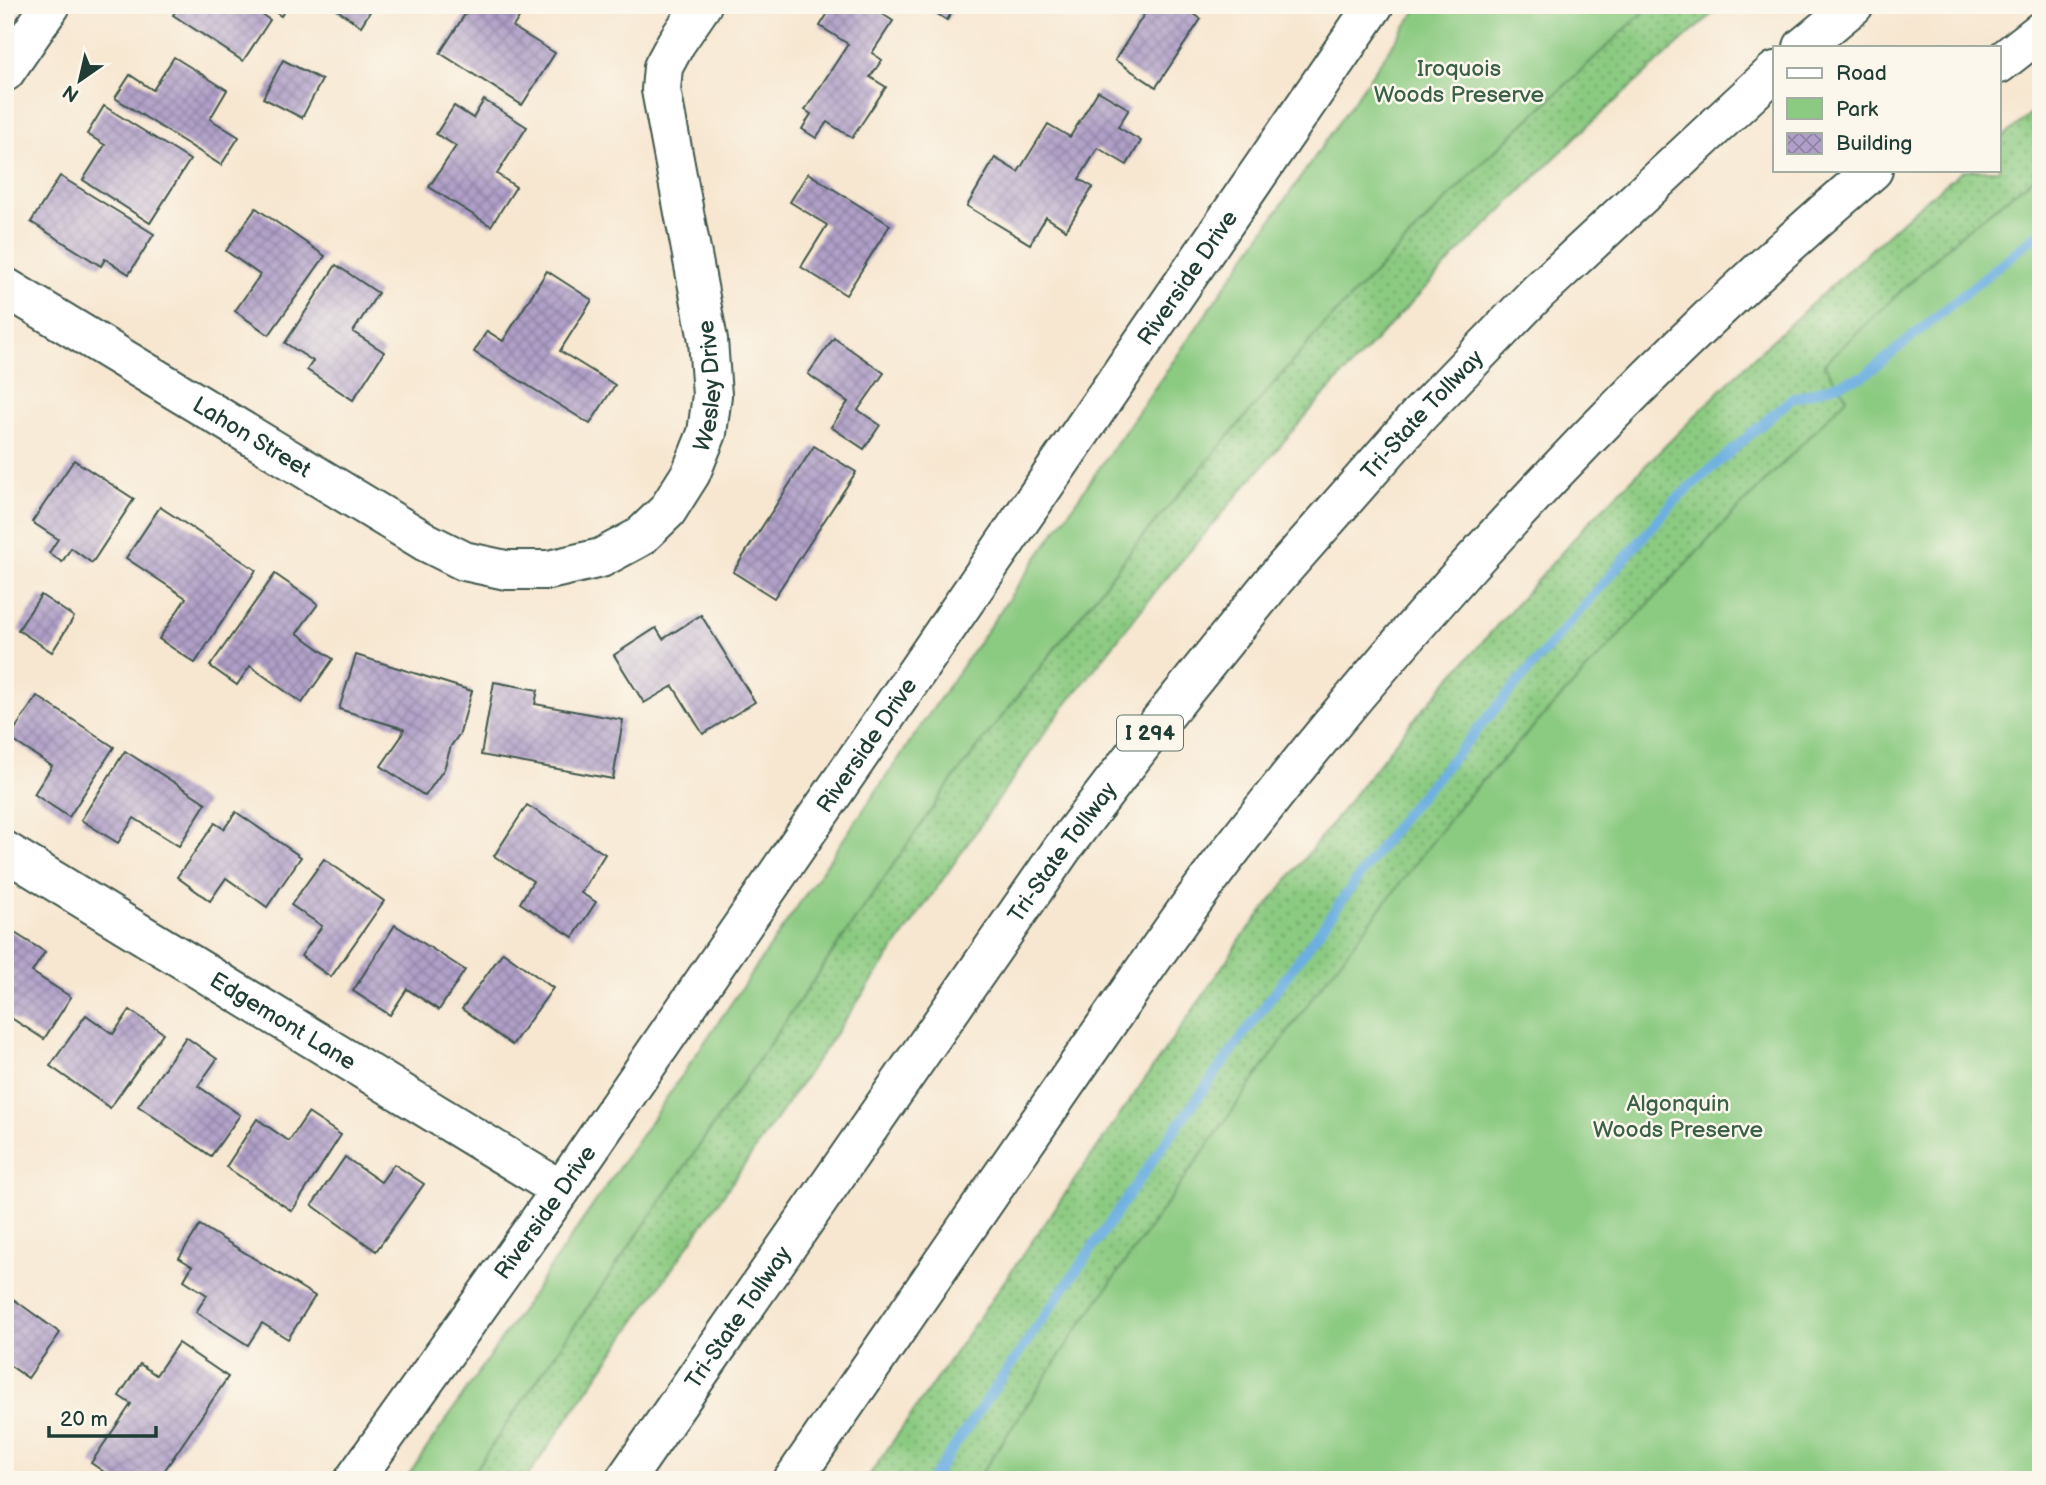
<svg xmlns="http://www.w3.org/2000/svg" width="2046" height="1485" font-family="'Balsamiq Sans',sans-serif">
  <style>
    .grass { fill: url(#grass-dots); stroke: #55845a; stroke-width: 2 }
    .park { fill: #8bca81; stroke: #55845a; stroke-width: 2 }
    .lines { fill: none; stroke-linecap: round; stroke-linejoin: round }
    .stream { stroke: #6cafe1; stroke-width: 10 }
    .building { fill: url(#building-cross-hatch) }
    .minor-casing { stroke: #3f564c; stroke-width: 42 }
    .secondary-casing { stroke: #3f564c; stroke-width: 42 }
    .motorway-casing { stroke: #3f564c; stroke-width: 42 }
    .minor { stroke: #fff; stroke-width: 38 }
    .secondary { stroke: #fff; stroke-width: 38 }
    .motorway { stroke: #fff; stroke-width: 38 }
    .labels { text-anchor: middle; stroke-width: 5; stroke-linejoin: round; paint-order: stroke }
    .shield { fill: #fbf7ec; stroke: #61756b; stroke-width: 2 }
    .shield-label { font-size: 21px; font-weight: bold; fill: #1f3d34 }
    .park-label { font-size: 23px; fill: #3a6047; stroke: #fbf7ec }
    .street-label { font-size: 23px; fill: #1f3d34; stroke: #fbf7ec }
  </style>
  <defs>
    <pattern id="grass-dots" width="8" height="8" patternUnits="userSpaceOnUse" patternTransform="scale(1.75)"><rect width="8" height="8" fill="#8bca81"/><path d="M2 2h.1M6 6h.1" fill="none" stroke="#71a56a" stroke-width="1.8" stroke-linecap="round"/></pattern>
    <pattern id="building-cross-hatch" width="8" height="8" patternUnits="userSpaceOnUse" patternTransform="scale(1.75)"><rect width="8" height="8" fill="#b09fc8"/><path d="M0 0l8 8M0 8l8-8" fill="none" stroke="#8f83a3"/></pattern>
  </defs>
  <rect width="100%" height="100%" fill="#fbf7ec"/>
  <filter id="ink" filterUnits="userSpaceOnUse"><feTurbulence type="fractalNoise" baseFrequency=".0143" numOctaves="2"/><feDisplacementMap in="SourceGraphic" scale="14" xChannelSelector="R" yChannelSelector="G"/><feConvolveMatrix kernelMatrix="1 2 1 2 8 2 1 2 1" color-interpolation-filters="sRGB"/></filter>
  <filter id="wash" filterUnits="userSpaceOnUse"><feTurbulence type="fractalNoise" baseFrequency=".00686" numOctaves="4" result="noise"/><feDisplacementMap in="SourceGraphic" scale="28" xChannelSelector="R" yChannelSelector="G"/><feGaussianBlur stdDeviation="1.57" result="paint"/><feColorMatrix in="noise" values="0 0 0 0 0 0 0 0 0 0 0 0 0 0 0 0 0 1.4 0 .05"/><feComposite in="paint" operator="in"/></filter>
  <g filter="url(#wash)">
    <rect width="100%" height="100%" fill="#f7e7d1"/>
    <g class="grass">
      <polygon points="1651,5 1722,5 1581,132 1457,254 1315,405 1159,587 1048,728 525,1480 468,1480 947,787 1133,548 1322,327 1484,161"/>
      <polygon points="2041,106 2041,332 1732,515 1462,803 1073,1336 977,1480 866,1480 1195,1007 1241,939 1409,725 1586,525 1753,358 1915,209 1963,170 1999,170 1999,140"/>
    </g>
    <g class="park">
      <polygon points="1420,5 1651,5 1484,161 1322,327 1133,548 947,787 468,1480 405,1480 949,685"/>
      <polygon points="2041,172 2041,1480 977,1480 1073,1336 1315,994 1462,803 1732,515 1847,398 1824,364 1959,236"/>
    </g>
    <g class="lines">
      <polyline class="stream" points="931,1480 1164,1144 1404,815 1675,500 1791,399 1864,376 2041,231"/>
    </g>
    <g id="blocks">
      <g class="building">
        <polygon points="179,5 247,5 270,20 243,61 173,15"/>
        <polygon points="265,5 288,5 281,16"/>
        <polygon points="330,5 374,5 361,26"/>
        <polygon points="471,5 527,5 513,27 555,53 522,105 440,53"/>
        <polygon points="833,5 869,5 893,21 872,53 882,60 870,77 886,87 852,138 827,122 816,138 802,129 811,114 805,110 848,44 820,26"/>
        <polygon points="923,5 956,5 947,20"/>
        <polygon points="1150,5 1181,5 1201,19 1156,87 1115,60"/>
        <polygon points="174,57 227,90 210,119 239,137 221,165 115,98 130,75 153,90"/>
        <polygon points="283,60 322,80 302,118 263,98"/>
        <polygon points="1098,91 1129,109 1118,127 1141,141 1127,165 1098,148 1079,179 1093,187 1066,230 1046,217 1030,244 967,206 995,158 1018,172 1048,124 1070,137"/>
        <polygon points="484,100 527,127 497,174 516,187 491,226 429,187 456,146 436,134 454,106 473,118"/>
        <polygon points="104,106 190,160 150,223 83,180 105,145 87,134"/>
        <polygon points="808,173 890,225 846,295 801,267 827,225 790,202"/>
        <polygon points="60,176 154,234 129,274 105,259 101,266 31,222"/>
        <polygon points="256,208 325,256 269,335 235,311 260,275 226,251"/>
        <polygon points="336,265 378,293 353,332 384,352 353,400 307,370 313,361 285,343"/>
        <polygon points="547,271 592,300 560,351 615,385 590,424 474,352 487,331 503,341"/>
        <polygon points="834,338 884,373 858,410 880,425 864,449 831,427 848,402 808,374"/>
        <polygon points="814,446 856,472 774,598 733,572"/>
        <polygon points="74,460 134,499 92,563 71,548 62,562 49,553 58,539 32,522"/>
        <polygon points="160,507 256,570 195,663 159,639 186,598 126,558"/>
        <polygon points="275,574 318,604 297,633 333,659 302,703 250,666 237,685 210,666"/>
        <polygon points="41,595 74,617 52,652 18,630"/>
        <polygon points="701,615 755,702 703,734 673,686 644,703 614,655 656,628 663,639"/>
        <polygon points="356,655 472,691 460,733 451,746 444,769 425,796 381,766 401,737 404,729 339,709"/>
        <polygon points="494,682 538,690 535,704 623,720 613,779 481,755"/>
        <polygon points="37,696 114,747 69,817 34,794 52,766 9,738"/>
        <polygon points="125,751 206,803 179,846 134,818 118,843 81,820"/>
        <polygon points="527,805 605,854 581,893 596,902 573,937 520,903 533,881 494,856"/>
        <polygon points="236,812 301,857 267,907 226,878 210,901 177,877 215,823 224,829"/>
        <polygon points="324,859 384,901 331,977 301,956 322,926 291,905"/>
        <polygon points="395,925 465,970 439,1010 407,989 390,1015 353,991"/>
        <polygon points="10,930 45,952 32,972 71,997 44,1039 5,1014 5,937"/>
        <polygon points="503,952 553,988 512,1045 462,1009"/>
        <polygon points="130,1010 163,1033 110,1108 50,1066 86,1015 113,1034"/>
        <polygon points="186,1037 217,1059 198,1086 240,1115 211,1156 138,1106"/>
        <polygon points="308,1113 341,1135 292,1211 226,1167 257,1119 289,1141"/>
        <polygon points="345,1157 381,1182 394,1164 424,1184 376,1251 312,1205"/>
        <polygon points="200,1225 315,1296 288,1339 262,1323 248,1345 196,1312 207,1295 184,1280 192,1266 179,1258"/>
        <polygon points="5,1293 60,1333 28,1378 5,1362"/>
        <polygon points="178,1343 228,1377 158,1480 116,1480 91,1463 131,1404 119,1396 140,1364 156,1375"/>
      </g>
    </g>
  </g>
  <g filter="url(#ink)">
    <use href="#blocks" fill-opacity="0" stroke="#3f564c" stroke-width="2"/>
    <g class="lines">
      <g class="minor-casing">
        <g id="minor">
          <polyline points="5,72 51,5"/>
          <path id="s1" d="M5 287 426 542 464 561 506 570H549L601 558 640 537 667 511 691 473 707 433 712 395 708 340 661 90 663 67 676 43 702 5"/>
          <path id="s2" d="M5 851 561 1190"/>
        </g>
      </g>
      <g class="secondary-casing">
        <g id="secondary">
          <path id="s3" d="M354 1480 561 1190 1374 5"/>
        </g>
      </g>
      <g class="motorway-casing">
        <g id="motorway">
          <polyline points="1803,47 1854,5"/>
          <polyline points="1999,64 2041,31"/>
          <path id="s4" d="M625 1480 1062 849 1153 730 1274 580 1419 415 1538 292 1775 71"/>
          <path d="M793 1480C888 1341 983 1202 1079 1064 1128 994 1176 922 1228 854 1420 606 1635 374 1873 170"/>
        </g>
      </g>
      <use href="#minor" class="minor"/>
      <use href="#secondary" class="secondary"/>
      <use href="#motorway" class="motorway"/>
    </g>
  </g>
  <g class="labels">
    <rect class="shield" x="1117" y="715.5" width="66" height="35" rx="5"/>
    <g class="shield-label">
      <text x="1150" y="740">I 294</text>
    </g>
    <g class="park-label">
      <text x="1459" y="76">Iroquois<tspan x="1459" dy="26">Woods Preserve</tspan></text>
      <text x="1678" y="1111">Algonquin<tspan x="1678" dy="26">Woods Preserve</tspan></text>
    </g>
    <g class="street-label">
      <text dy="8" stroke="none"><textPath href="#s3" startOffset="1463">Riverside Drive</textPath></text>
      <text dy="8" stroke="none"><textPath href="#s1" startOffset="891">Wesley Drive</textPath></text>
      <text dy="8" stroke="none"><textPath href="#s4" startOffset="1332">Tri-State Tollway</textPath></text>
      <text dy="8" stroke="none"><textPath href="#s1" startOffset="289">Lahon Street</textPath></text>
      <text dy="8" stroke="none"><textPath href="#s3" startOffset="896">Riverside Drive</textPath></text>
      <text dy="8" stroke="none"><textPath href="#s4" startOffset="765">Tri-State Tollway</textPath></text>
      <text dy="8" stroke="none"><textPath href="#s2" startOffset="326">Edgemont Lane</textPath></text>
      <text dy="8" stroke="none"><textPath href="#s3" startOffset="329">Riverside Drive</textPath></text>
      <text dy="8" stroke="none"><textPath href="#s4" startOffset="198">Tri-State Tollway</textPath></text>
    </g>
  </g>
  <rect width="2046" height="1485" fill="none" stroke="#fbf7ec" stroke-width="28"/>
  <rect x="1773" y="46" width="228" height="126" fill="#fbf7ec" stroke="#a3ada2" stroke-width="2"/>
  <rect x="1787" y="68" width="35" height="10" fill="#ffffff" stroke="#a3ada2" stroke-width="2"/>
  <text x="1836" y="80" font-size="21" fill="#1f3d34">Road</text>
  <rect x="1787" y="98" width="35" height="21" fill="#8bca81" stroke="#a3ada2" stroke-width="2"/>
  <text x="1836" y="116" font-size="21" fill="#1f3d34">Park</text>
  <rect x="1787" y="133" width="35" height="21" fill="url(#building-cross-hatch)" stroke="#a3ada2" stroke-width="2"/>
  <text x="1836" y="150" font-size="21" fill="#1f3d34">Building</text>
  <g transform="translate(80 80) rotate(214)" stroke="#fbf7ec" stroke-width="5" paint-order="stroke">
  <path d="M0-5L12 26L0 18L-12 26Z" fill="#1f3d34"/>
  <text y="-10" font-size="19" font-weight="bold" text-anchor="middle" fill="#1f3d34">N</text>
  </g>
  <path d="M49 1426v10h107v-10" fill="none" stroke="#1f3d34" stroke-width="3.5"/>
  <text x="60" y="1426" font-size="21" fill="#1f3d34" stroke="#fbf7ec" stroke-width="5" paint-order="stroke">20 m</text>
</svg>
